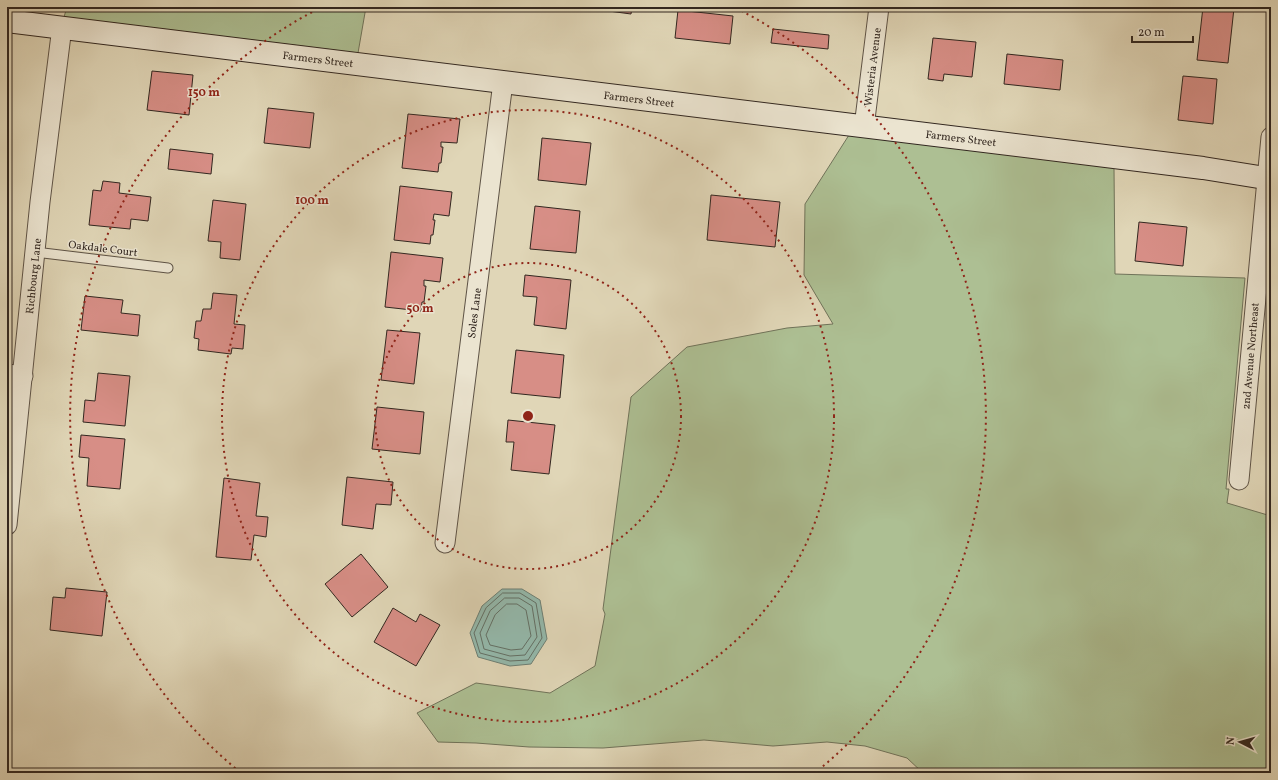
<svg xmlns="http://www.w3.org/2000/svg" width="1278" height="780" font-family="Vollkorn,serif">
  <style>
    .green { fill: #adbf93; stroke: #70735a }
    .water { fill: #94b9ac; stroke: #6d7f74 }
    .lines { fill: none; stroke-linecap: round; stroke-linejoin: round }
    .shore { stroke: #637066; stroke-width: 1 }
    .building { fill: #d78e86; stroke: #322720 }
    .lane-casing { stroke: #5e5346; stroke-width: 11 }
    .street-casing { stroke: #5e5346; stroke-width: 21 }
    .secondary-casing { stroke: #322720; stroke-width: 24 }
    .lane { stroke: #ebe4d0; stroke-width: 9 }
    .street { stroke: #ebe4d0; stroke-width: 19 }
    .secondary { stroke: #ebe4d0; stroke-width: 22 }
    .ring { fill: none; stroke: #8f2418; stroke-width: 2; stroke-dasharray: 2 4 }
    .labels { text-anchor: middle; stroke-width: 3; stroke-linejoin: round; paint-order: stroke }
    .street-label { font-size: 11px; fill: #322720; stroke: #ebe4d0 }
    .centre { fill: #8f2418; stroke: #ebe4d0; stroke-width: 2 }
    .ring-label { font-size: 12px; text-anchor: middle; font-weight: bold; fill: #8f2418; stroke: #ebe4d0; stroke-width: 3; stroke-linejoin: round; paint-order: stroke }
  </style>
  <rect width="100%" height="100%" fill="#e0d6b7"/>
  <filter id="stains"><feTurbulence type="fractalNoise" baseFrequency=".005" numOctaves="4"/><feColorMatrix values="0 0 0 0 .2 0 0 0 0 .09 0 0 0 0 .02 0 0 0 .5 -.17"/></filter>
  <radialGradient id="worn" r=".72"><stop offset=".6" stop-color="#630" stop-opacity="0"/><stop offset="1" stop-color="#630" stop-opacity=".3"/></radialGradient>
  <g class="green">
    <polygon points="67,7 366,7 358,53 64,17"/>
    <polygon points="849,135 1114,168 1115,274 1245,278 1226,489 1229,489 1227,503 1271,516 1271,773 923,773 907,758 865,746 827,742 773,746 704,740 603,748 529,747 476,743 438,742 417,713 476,683 550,693 595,666 605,614 603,609 631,397 687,347 787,328 833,324 804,275 805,204"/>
  </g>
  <polygon class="water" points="502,589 522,589 540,600 547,639 531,664 510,666 478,657 470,633 482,606"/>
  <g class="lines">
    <g class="shore">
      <polygon points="503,593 520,593 536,603 542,638 528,660 510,661 480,653 474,633 486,608"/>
      <polygon points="505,598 519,598 532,606 537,637 525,655 510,656 484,649 480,633 490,611"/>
      <polygon points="507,604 517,604 526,610 531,636 522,649 511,650 490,645 486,635 495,615"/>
    </g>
  </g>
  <g class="building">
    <polygon points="579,7 632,7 631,14"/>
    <polygon points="1203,7 1234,8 1228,63 1197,60"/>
    <polygon points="678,10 733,16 730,44 675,38"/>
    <polygon points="773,29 829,35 828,49 771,43"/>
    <polygon points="933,38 976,42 972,77 944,74 943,81 928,79"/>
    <polygon points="1007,54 1063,60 1060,90 1004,84"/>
    <polygon points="152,71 193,75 189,115 147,110"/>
    <polygon points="1183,76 1217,79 1213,124 1178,120"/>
    <polygon points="268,108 314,113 310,148 264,143"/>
    <polygon points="408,114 460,119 457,143 441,142 441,147 443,147 441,163 439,163 438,172 402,168"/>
    <polygon points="542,138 591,143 586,185 538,180"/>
    <polygon points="170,149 213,154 211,174 168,169"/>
    <polygon points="103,181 120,183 119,193 151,197 148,221 131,219 130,229 89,225 93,190 101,191"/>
    <polygon points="400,186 452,192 449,216 434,214 433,220 435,220 433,235 431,235 430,244 394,240"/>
    <polygon points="711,195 780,202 775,247 707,240"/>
    <polygon points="213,200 246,204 240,260 220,258 221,242 208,241"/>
    <polygon points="535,206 580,211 576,253 530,249"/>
    <polygon points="1139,222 1187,227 1183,266 1135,261"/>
    <polygon points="391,252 443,258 440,282 424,280 424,286 426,286 424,302 422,302 421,311 385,307"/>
    <polygon points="525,275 571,280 566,329 534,325 537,297 523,296"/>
    <polygon points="213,293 237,295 234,324 245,325 243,349 232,348 231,354 198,350 199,339 194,338 196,321 201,321 203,309 211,309"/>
    <polygon points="85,296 123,300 121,313 140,315 138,336 81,330"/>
    <polygon points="387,330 420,333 414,384 381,380"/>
    <polygon points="516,350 564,355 560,398 511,393"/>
    <polygon points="98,373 130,376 125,426 83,422 85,400 95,401"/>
    <polygon points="377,407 424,412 420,454 372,449"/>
    <polygon points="508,420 555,425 549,474 511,470 514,442 506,442"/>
    <polygon points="81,435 125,439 120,489 87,486 89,458 79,457"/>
    <polygon points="347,477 393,482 391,505 376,504 373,529 342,525"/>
    <polygon points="224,478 260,483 256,516 268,517 266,537 254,535 251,560 216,557"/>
    <polygon points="361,554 388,587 352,617 325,584"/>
    <polygon points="66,588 107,592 102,636 50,630 53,597 65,598"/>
    <polygon points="393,608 416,622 420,614 440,625 416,666 374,642"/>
  </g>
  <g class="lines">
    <g class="lane-casing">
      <polyline id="lane" points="35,252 168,268"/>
    </g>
    <g class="street-casing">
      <g id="street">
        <polyline points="864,127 879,7"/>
        <polyline points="7,374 23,376"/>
        <polyline points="1239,480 1271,137"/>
        <polyline points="7,525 40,202 62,27"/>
        <polyline points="445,543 503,82"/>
      </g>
    </g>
    <g class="secondary-casing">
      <polyline id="secondary" points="7,21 1203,168 1271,179"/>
    </g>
    <use href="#lane" class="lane"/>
    <use href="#street" class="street"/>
    <use href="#secondary" class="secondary"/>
  </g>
  <g class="ring">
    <circle cx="528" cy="416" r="153"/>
    <circle cx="528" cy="416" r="306"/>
    <path d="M240 772A458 458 0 0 1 320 8M736 8A458 458 0 0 1 816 772"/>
  </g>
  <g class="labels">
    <g class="street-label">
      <text transform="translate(318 59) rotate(7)" y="4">Farmers Street</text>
      <text transform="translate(872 67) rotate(-83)" y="4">Wisteria Avenue</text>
      <text transform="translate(639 99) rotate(7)" y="4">Farmers Street</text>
      <text transform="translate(961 138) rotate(7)" y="4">Farmers Street</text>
      <text transform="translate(103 248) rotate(7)" y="4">Oakdale Court</text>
      <text transform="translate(33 276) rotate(-84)" y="4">Richbourg Lane</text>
      <text transform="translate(474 313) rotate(-83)" y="4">Soles Lane</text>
      <text transform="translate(1250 356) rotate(-85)" y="4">2nd Avenue Northeast</text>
    </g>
  </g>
  <circle cx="528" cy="416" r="6" class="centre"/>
  <g class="ring-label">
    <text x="204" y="96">150 m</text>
    <text x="312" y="204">100 m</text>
    <text x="420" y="312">50 m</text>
  </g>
  <rect width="1278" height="780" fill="none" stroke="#e0d6b7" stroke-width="24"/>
  <rect x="8" y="8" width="1262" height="764" fill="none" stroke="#322720" stroke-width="2"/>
  <rect x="12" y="12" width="1254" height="756" fill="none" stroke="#322720"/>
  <g transform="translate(1240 742) rotate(276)" stroke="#ebe4d0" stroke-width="3" paint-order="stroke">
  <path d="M0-3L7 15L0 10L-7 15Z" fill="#322720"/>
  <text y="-6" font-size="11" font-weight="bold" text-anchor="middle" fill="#322720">N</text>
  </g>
  <path d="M1132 36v6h61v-6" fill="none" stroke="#322720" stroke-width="2"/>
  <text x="1138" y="36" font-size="12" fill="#322720" stroke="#ebe4d0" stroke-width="3" paint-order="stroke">20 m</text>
  <rect width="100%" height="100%" filter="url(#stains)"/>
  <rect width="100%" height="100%" fill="url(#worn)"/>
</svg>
